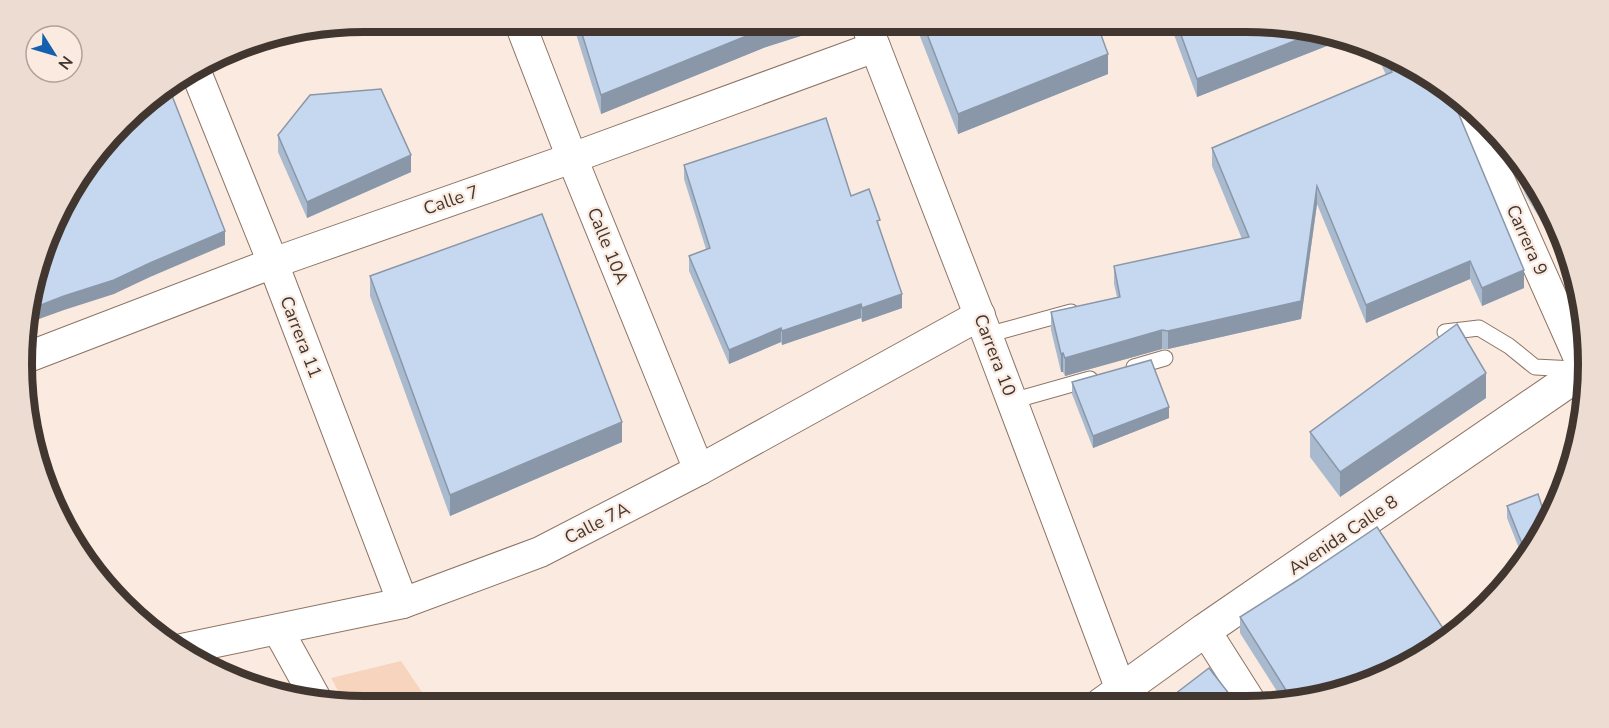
<svg xmlns="http://www.w3.org/2000/svg" width="1609" height="728" font-family="'Nunito Sans',sans-serif">
  <style>
    .green { fill: #f6d4be }
    .lines { fill: none; stroke-linecap: round; stroke-linejoin: round }
    .lane-casing { stroke: #8d7464; stroke-width: 17 }
    .street-casing { stroke: #8d7464; stroke-width: 32 }
    .secondary-casing { stroke: #8d7464; stroke-width: 35 }
    .lane { stroke: #fff; stroke-width: 15 }
    .street { stroke: #fff; stroke-width: 30 }
    .secondary { stroke: #fff; stroke-width: 33 }
    .wall { fill: #a9bace }
    .shaded-wall { fill: #8a97a8 }
    .building { fill: #c5d8f0; stroke: #8a97a8; stroke-width: 1.5 }
    .labels { text-anchor: middle; stroke-width: 4.5; stroke-linejoin: round; paint-order: stroke }
    .street-label { font-size: 18px; fill: #423730; stroke: #fbeadf }
    .rim { fill: none; stroke: #423730; stroke-width: 8 }
  </style>
  <rect width="100%" height="100%" fill="#fbeadf"/>
  <polygon class="green" points="401,661 432,707 364,707 345,703 331,678"/>
  <g class="lines">
    <g class="lane-casing">
      <g id="lane">
        <polyline points="1445,332 1479,328 1509,346 1535,367 1575,369"/>
        <polyline points="987,335 1071,312"/>
        <polyline points="1134,367 1165,358"/>
        <polyline points="1012,401 1090,379"/>
      </g>
    </g>
    <g class="street-casing">
      <g id="street">
        <polyline points="519,21 572,158 699,470"/>
        <polyline points="865,21 987,335 1121,690"/>
        <polyline points="196,72 273,263 403,603"/>
        <polyline points="1467,107 1586,374"/>
        <polyline points="28,357 273,263 572,158 875,47"/>
        <polyline points="278,630 315,697"/>
        <polyline points="1205,630 1252,704"/>
        <polyline points="182,649 403,603 540,552 699,470 980,315"/>
      </g>
    </g>
    <g class="secondary-casing">
      <polyline id="secondary" points="1101,705 1205,630 1587,368"/>
    </g>
    <use href="#lane" class="lane"/>
    <use href="#street" class="street"/>
    <use href="#secondary" class="secondary"/>
  </g>
  <g class="wall">
    <polygon points="572,21 826,21 826,28 766,47 601,114"/>
    <polygon points="914,21 1096,21 1108,74 958,134"/>
    <polygon points="1169,21 1245,21 1342,40 1197,97"/>
    <polygon points="1373,46 1376,47 1453,98 1524,288 1482,306 1470,279 1366,323 1317,204 1301,319 1168,349 1162,349 1065,376 1063,372 1061,372 1051,330 1051,312 1117,297 1114,284 1114,266 1242,239 1212,166 1212,148 1386,75"/>
    <polygon points="278,135 411,172 307,218 278,152"/>
    <polygon points="1502,143 1562,232 1567,257 1564,258 1526,196"/>
    <polygon points="684,165 851,196 880,230 902,308 862,322 861,318 782,345 781,342 729,364 689,271 689,256 706,249 684,179"/>
    <polygon points="370,276 622,442 450,516 370,296"/>
    <polygon points="1072,382 1169,418 1093,448 1072,394"/>
    <polygon points="1486,398 1340,497 1310,457 1310,432"/>
    <polygon points="1507,506 1546,519 1548,519 1524,561 1507,518"/>
    <polygon points="1240,617 1377,681 1290,704 1285,704 1240,633"/>
  </g>
  <g class="shaded-wall">
    <polygon points="787,21 826,21 826,28 766,47 601,114 601,95 766,28"/>
    <polygon points="1312,34 1342,40 1197,97 1197,79"/>
    <polygon points="1108,54 1108,74 958,134 958,114"/>
    <polygon points="411,155 411,172 307,218 307,202"/>
    <polygon points="1317,186 1317,204 1301,319 1168,349 1168,331"/>
    <polygon points="225,231 225,245 150,277 114,294 64,310 28,323 28,310 150,263"/>
    <polygon points="1564,242 1567,257 1564,258"/>
    <polygon points="1470,261 1470,279 1366,323 1366,305"/>
    <polygon points="1524,270 1524,288 1482,306 1482,288"/>
    <polygon points="902,294 902,308 862,322 862,308"/>
    <polygon points="861,304 861,318 782,345 782,331"/>
    <polygon points="781,328 781,342 729,364 729,350"/>
    <polygon points="1162,330 1162,349 1065,376 1065,358"/>
    <polygon points="1063,353 1063,372 1061,372 1061,354"/>
    <polygon points="1486,373 1486,398 1340,497 1340,472"/>
    <polygon points="1169,407 1169,418 1093,448 1093,436"/>
    <polygon points="622,422 622,442 450,516 450,495"/>
  </g>
  <g class="building">
    <polygon points="578,21 787,21 766,28 601,95"/>
    <polygon points="922,21 1096,21 1108,54 958,114"/>
    <polygon points="1176,21 1245,21 1312,34 1197,79"/>
    <polygon points="1384,52 1452,98 1524,270 1482,288 1470,261 1366,305 1317,186 1301,301 1168,331 1162,330 1065,358 1063,353 1061,354 1051,312 1120,297 1114,266 1249,237 1212,148 1392,72"/>
    <polygon points="169,88 225,231 150,263 114,280 64,296 28,310 28,297 67,193 138,106"/>
    <polygon points="381,89 411,155 307,202 278,135 310,95"/>
    <polygon points="826,118 851,196 869,189 880,220 877,221 902,294 862,308 861,304 782,331 781,328 729,350 689,256 710,248 684,165"/>
    <polygon points="1529,184 1562,232 1563,239"/>
    <polygon points="542,214 622,422 450,495 370,276"/>
    <polygon points="1457,324 1486,373 1340,472 1310,432"/>
    <polygon points="1151,360 1169,407 1093,436 1072,382"/>
    <polygon points="1538,494 1546,519 1548,519 1527,556 1507,506"/>
    <polygon points="1377,527 1450,639 1377,681 1294,703 1240,617 1298,580"/>
    <polygon points="1209,668 1237,704 1162,704"/>
  </g>
  <g class="labels">
    <g class="street-label">
      <text transform="translate(451 200) rotate(-19)" y="6">Calle 7</text>
      <text transform="translate(1527 240) rotate(66)" y="6">Carrera 9</text>
      <text transform="translate(608 246) rotate(68)" y="6">Calle 10A</text>
      <text transform="translate(301 337) rotate(69)" y="6">Carrera 11</text>
      <text transform="translate(995 355) rotate(69)" y="6">Carrera 10</text>
      <text transform="translate(597 523) rotate(-27)" y="6">Calle 7A</text>
      <text transform="translate(1343 535) rotate(-34)" y="6">Avenida Calle 8</text>
    </g>
  </g>
  <path d="M0 0H1609V728H0ZM364 32H1246A332 332 0 0 1 1578 364V364A332 332 0 0 1 1246 696H364A332 332 0 0 1 32 364V364A332 332 0 0 1 364 32Z" fill="#ecdcd1" fill-rule="evenodd"/>
  <path class="rim" d="M364 32H1246A332 332 0 0 1 1578 364V364A332 332 0 0 1 1246 696H364A332 332 0 0 1 32 364V364A332 332 0 0 1 364 32Z"/>
  <g transform="translate(54 54) rotate(127)"><circle r="28" fill="#fbeadf" stroke="#b1a299" stroke-width="1.5"/>
  <path d="M0-4.5L10 22L0 15L-10 22Z" fill="#145fae"/>
  <text y="-9" font-size="16" font-weight="bold" text-anchor="middle" fill="#423730">N</text>
  </g>
</svg>
